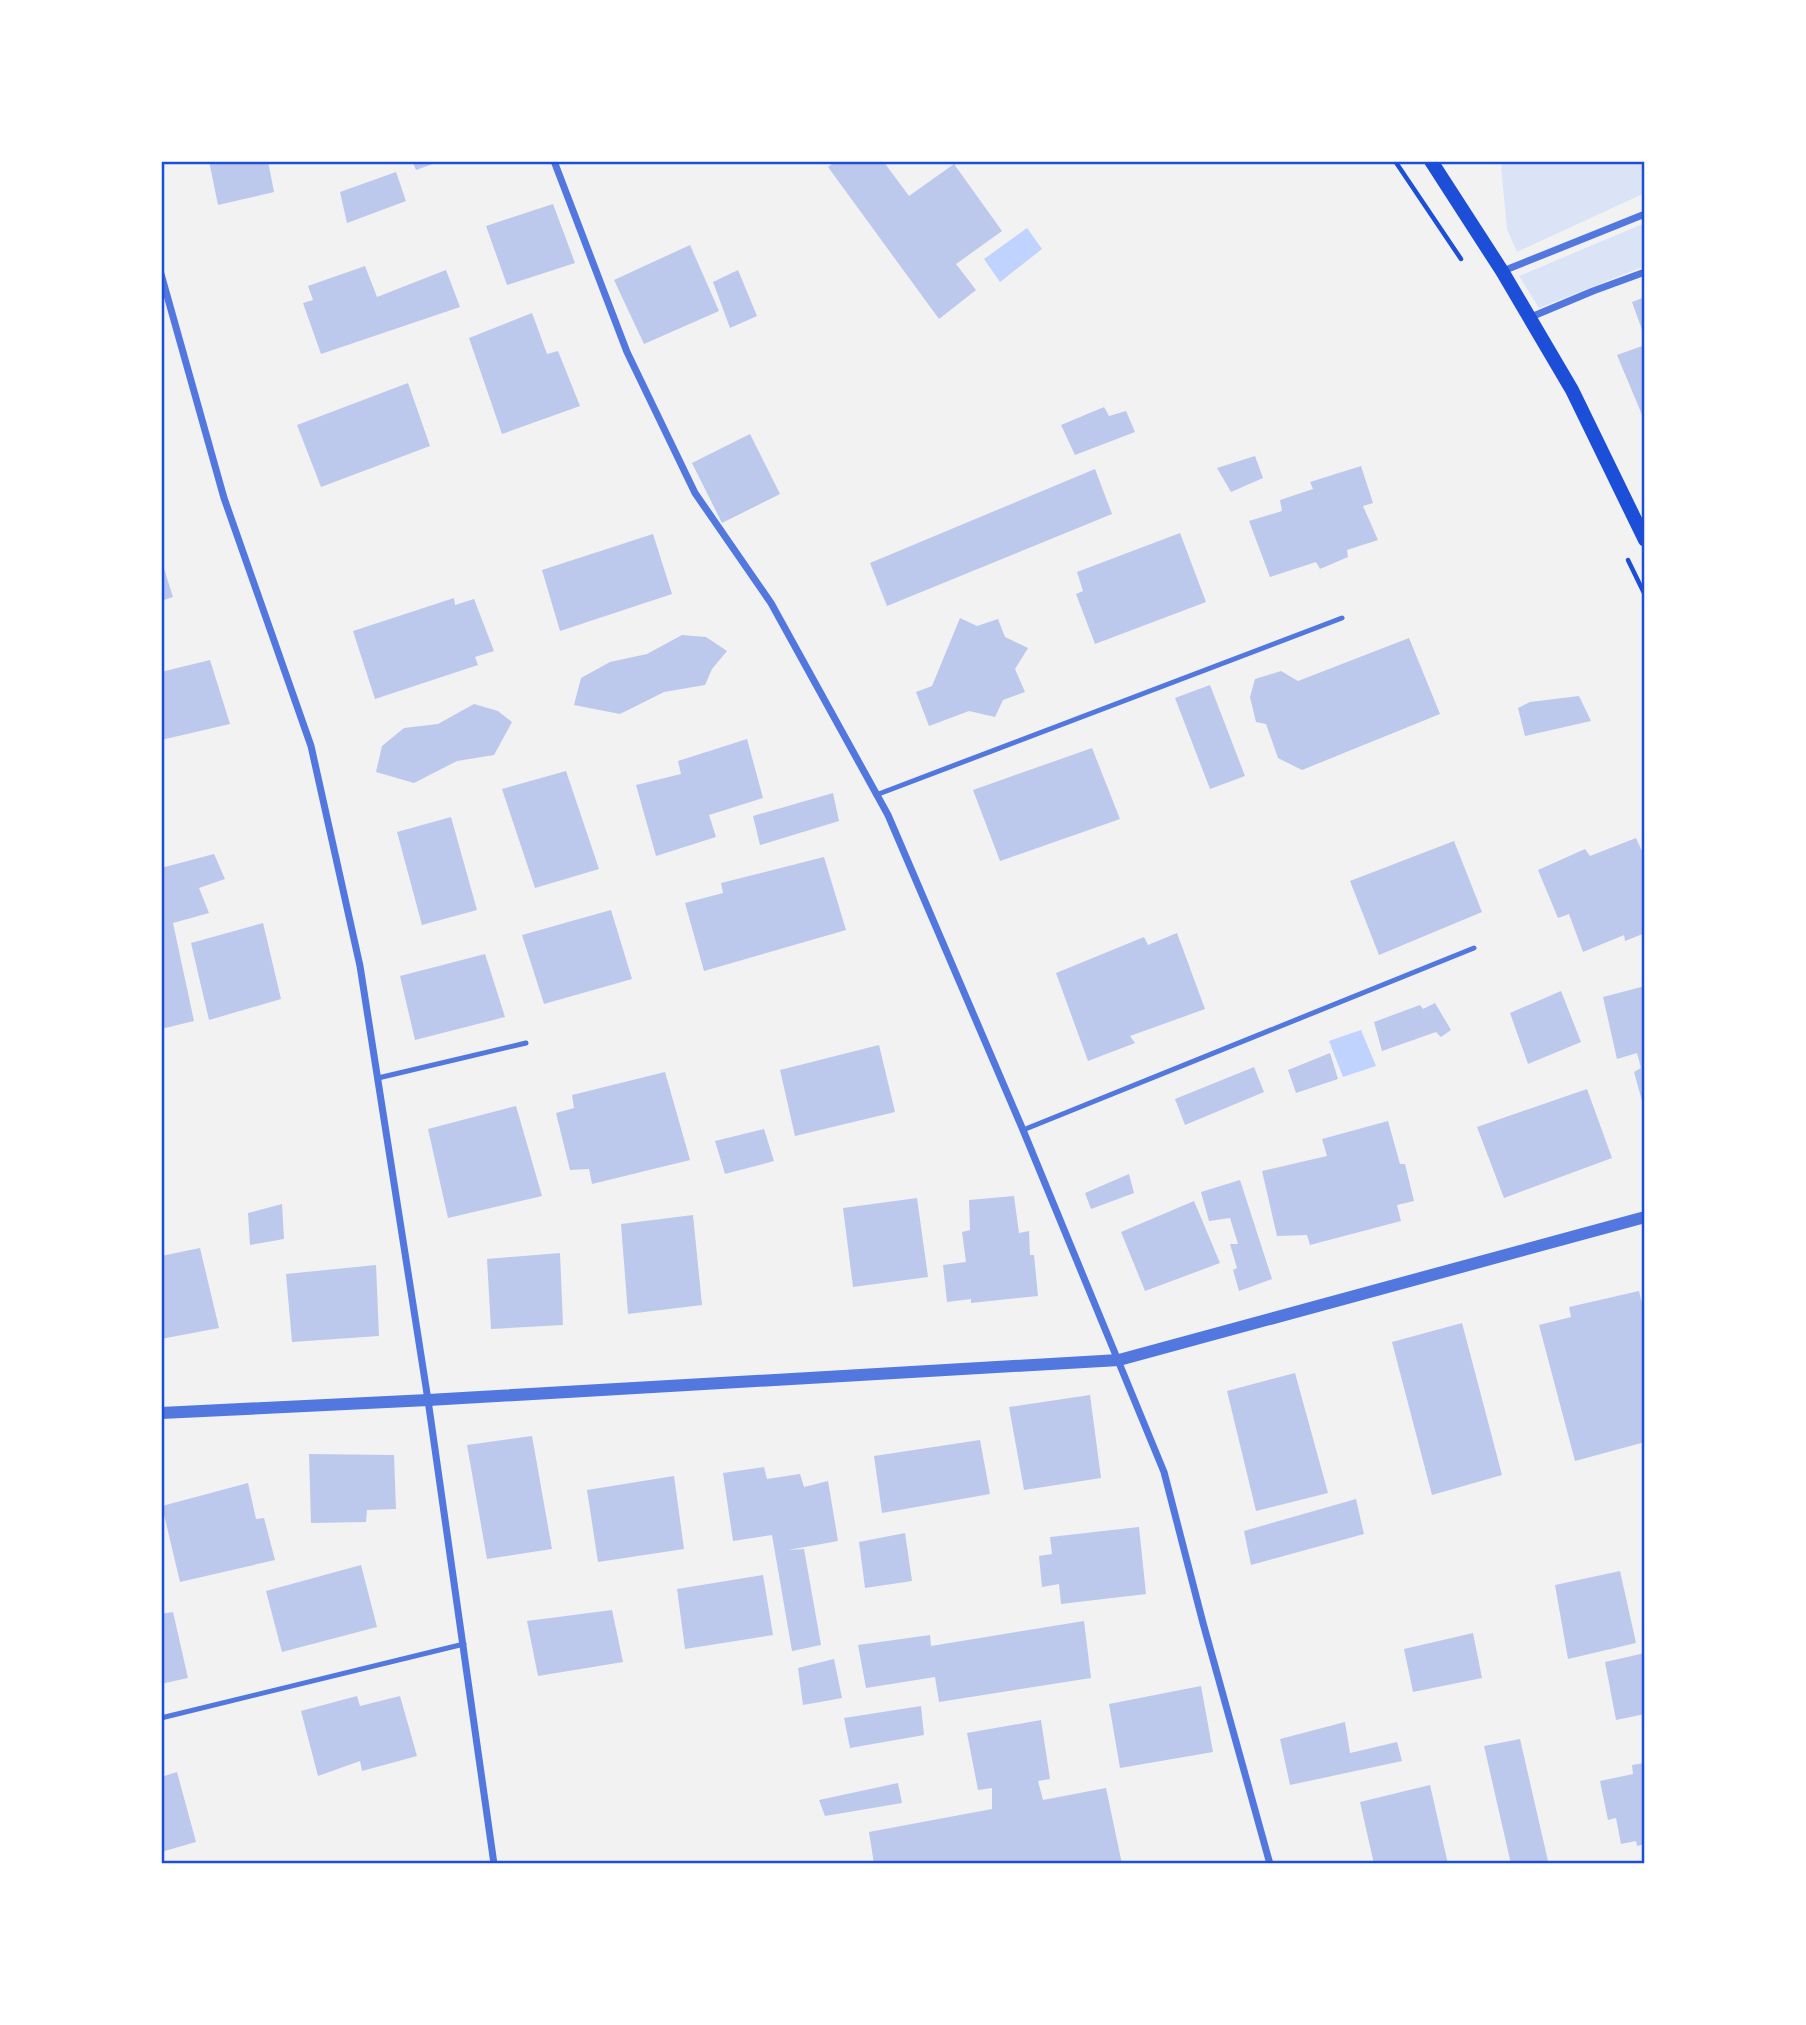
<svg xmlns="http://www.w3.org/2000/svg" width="1806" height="2025" font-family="'Zilla Slab',serif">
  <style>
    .green { fill: #dbe4f7 }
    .water { fill: #bfd3fe }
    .building { fill: #bdc9ec }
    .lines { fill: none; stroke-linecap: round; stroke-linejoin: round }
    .path { stroke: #1d4ed8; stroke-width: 4.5 }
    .service { stroke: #5277de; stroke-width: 5 }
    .minor { stroke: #5277de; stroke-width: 7 }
    .tertiary { stroke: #5277de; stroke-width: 12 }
    .secondary { stroke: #1d4ed8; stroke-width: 14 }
    .neatline { fill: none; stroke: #1d4ed8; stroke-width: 2.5 }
  </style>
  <rect width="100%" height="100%" fill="#f2f2f2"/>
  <g class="green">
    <polygon points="1503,161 1645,161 1645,193 1517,252 1507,229 1501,167"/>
    <polygon points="1645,223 1645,266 1539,308 1519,276"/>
  </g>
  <g class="water">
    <polygon points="1027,228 1042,249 1000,282 984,259"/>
    <polygon points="1361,1030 1376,1066 1343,1077 1329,1041"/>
  </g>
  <g class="building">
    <polygon points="209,161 268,161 274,192 218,205"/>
    <polygon points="412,161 441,161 416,170"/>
    <polygon points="836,161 883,161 909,196 954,164 1002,231 956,264 976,290 939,319 828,167"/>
    <polygon points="396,172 406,201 347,223 340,192"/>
    <polygon points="553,204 575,263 507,285 486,226"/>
    <polygon points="690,245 719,311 644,344 614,280"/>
    <polygon points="365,266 377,297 446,270 460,307 321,354 303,303 313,300 308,286"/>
    <polygon points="738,270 757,316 730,328 713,282"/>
    <polygon points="1645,297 1645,338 1632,302"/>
    <polygon points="532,313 547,354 558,351 580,406 502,434 469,338"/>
    <polygon points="1645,345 1645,422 1617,355"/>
    <polygon points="408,383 430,446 321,487 297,425"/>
    <polygon points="1104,407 1109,416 1126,411 1135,432 1075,455 1061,425"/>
    <polygon points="750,434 780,494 722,523 692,463"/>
    <polygon points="1255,456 1263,478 1231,492 1217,468"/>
    <polygon points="1361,466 1373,503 1363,506 1378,540 1347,550 1348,557 1320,569 1316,562 1270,577 1249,521 1282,511 1280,500 1313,489 1310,482"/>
    <polygon points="1095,469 1112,514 887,606 870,563"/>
    <polygon points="1180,533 1206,602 1095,644 1076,594 1083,591 1077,572"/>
    <polygon points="653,534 672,594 560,631 542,570"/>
    <polygon points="161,559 173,597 161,601"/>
    <polygon points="454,598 455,605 474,599 494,651 475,657 478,665 375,699 353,631"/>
    <polygon points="960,618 977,626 998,619 1005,637 1028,648 1015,669 1025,692 1003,700 995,717 969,711 929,726 916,692 932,686"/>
    <polygon points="682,635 706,637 727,651 712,669 705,685 664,692 620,714 574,705 581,678 610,662 647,654"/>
    <polygon points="1409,638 1440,714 1302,770 1278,758 1266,724 1256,722 1250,697 1255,679 1281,671 1298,681"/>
    <polygon points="210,660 230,724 161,740 161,672"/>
    <polygon points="1210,685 1245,776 1210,789 1175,698"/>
    <polygon points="1579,696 1591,721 1525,736 1518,708 1530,702"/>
    <polygon points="474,704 498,711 512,722 494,755 457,761 414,783 376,772 382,746 404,728 438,724"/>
    <polygon points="747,739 763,798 709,815 716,837 656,856 636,785 681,774 678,761"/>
    <polygon points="1092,748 1120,819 1000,861 973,790"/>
    <polygon points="566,771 599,869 535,888 502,789"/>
    <polygon points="833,793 839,821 760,845 753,816"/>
    <polygon points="451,817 477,910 422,925 397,832"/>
    <polygon points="1636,838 1645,858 1645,933 1625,941 1624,935 1583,952 1569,914 1558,918 1538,870 1585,849 1590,856"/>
    <polygon points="1454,841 1482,912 1379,955 1350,881"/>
    <polygon points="214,854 225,879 199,888 209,913 173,923 194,1021 161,1029 161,895 163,894 161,868"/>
    <polygon points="824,857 846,930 704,971 685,903 723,893 721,883"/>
    <polygon points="611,910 632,979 544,1004 522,935"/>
    <polygon points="263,923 281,999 209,1020 191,943"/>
    <polygon points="1177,933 1205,1009 1130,1036 1135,1043 1088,1061 1056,973 1144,937 1148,945"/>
    <polygon points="485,954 505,1017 415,1040 400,976"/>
    <polygon points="1645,986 1645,1107 1644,1108 1634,1072 1641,1068 1637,1053 1617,1059 1603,997"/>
    <polygon points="1561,991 1581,1042 1528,1064 1510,1013"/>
    <polygon points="1435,1003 1451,1030 1441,1037 1436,1032 1382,1051 1374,1022 1420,1005 1423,1009"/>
    <polygon points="879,1045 895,1112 795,1136 780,1070"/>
    <polygon points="1330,1053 1338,1079 1296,1093 1288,1070"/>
    <polygon points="1254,1067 1264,1092 1185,1125 1175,1099"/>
    <polygon points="665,1072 690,1160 592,1184 589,1169 570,1170 556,1113 574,1108 572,1095"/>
    <polygon points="1587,1089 1612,1158 1504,1198 1477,1127"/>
    <polygon points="516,1106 542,1196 448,1218 428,1129"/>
    <polygon points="1388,1121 1400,1164 1405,1164 1414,1201 1397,1205 1401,1221 1310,1245 1307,1235 1277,1236 1262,1171 1327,1156 1322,1139"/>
    <polygon points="764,1129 774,1161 725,1174 715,1141"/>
    <polygon points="1129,1174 1134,1193 1091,1209 1085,1193"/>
    <polygon points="1240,1180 1272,1279 1239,1291 1233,1270 1237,1268 1230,1244 1238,1244 1230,1218 1209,1221 1201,1192"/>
    <polygon points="1014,1196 1019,1233 1029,1231 1030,1255 1034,1255 1038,1296 971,1303 971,1299 947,1302 943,1265 966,1262 962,1232 970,1230 969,1200"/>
    <polygon points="917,1198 928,1277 853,1287 843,1208"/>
    <polygon points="1194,1201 1220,1263 1145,1291 1121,1232"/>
    <polygon points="282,1204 284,1239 250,1245 248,1213"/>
    <polygon points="693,1215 702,1305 628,1314 621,1224"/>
    <polygon points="200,1248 219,1328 161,1339 161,1256"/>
    <polygon points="560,1253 563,1325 491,1329 487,1259"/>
    <polygon points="376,1265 379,1336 292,1342 286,1274"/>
    <polygon points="1639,1291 1645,1315 1645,1442 1575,1461 1539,1325 1571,1317 1569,1307"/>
    <polygon points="1462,1323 1502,1475 1432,1495 1392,1342"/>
    <polygon points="1295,1373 1328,1493 1256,1511 1227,1391"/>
    <polygon points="1090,1395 1101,1478 1024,1490 1009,1407"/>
    <polygon points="532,1436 552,1549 487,1559 467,1445"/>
    <polygon points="980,1440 990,1494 882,1513 874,1456"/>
    <polygon points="309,1454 394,1455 396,1509 367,1510 366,1522 311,1523"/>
    <polygon points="764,1467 767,1479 800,1474 804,1487 828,1481 838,1541 788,1550 804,1549 821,1645 792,1651 772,1535 733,1541 723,1473"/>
    <polygon points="674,1476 684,1549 598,1562 587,1490"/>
    <polygon points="248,1483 256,1519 264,1518 275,1560 180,1582 162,1506"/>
    <polygon points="1356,1499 1364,1534 1251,1565 1244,1531"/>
    <polygon points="1139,1527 1146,1594 1061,1604 1059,1584 1042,1587 1039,1556 1052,1554 1050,1537"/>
    <polygon points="905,1533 912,1581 865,1588 859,1542"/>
    <polygon points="361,1565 377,1627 282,1652 266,1591"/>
    <polygon points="1620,1571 1636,1643 1568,1659 1555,1585"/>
    <polygon points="763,1575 773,1635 685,1649 677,1589"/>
    <polygon points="612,1610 623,1662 538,1676 527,1621"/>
    <polygon points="173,1612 188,1678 161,1684 161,1614"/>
    <polygon points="1084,1621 1091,1678 939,1702 935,1677 866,1688 858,1645 930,1635 931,1646"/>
    <polygon points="1473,1633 1482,1678 1413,1692 1404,1649"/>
    <polygon points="1645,1653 1645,1714 1616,1720 1605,1662"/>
    <polygon points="834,1659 842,1698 803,1705 798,1668"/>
    <polygon points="1201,1686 1213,1752 1120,1768 1109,1704"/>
    <polygon points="357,1696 360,1706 400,1696 417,1756 362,1771 360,1761 318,1776 301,1711"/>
    <polygon points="921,1706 924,1735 850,1748 844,1718"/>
    <polygon points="1041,1720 1050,1779 1038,1781 1043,1800 1106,1788 1122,1864 874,1864 869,1832 992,1809 992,1788 978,1790 967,1733"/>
    <polygon points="1345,1722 1350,1753 1397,1742 1402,1761 1290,1785 1280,1739"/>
    <polygon points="1520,1739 1548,1861 1537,1864 1511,1864 1484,1746"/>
    <polygon points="1645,1763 1645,1844 1637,1846 1636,1841 1621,1844 1616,1818 1608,1820 1600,1781 1633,1774 1632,1765"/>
    <polygon points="177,1772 196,1842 161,1852 161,1777"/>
    <polygon points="898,1783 902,1803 825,1816 819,1800"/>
    <polygon points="1430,1785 1448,1864 1374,1864 1360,1802"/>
  </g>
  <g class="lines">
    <g class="path">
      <polyline points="1395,161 1461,259"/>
      <polyline points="1628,560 1645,595"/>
    </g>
    <g class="service">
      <polyline points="876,795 1342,618"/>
      <polyline points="378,1078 526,1043"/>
      <polyline points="1023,1130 1474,948"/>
      <polyline points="161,1718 464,1644"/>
    </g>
    <g class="minor">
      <polyline points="554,161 627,352 695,493 771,603 888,815 1023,1130 1164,1472 1203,1623 1270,1864"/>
      <polyline points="1503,271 1645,214"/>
      <polyline points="161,274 224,498 311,746 360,966 428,1400 494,1864"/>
      <polyline points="1531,317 1593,291 1645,272"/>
    </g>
    <polyline class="tertiary" points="161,1413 428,1400 1119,1360 1645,1217"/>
    <polyline class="secondary" points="1431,161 1502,271 1572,390 1645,540"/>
  </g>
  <rect width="1806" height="2025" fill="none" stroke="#ffffff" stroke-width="326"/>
  <rect x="163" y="163" width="1480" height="1699" class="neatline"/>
</svg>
